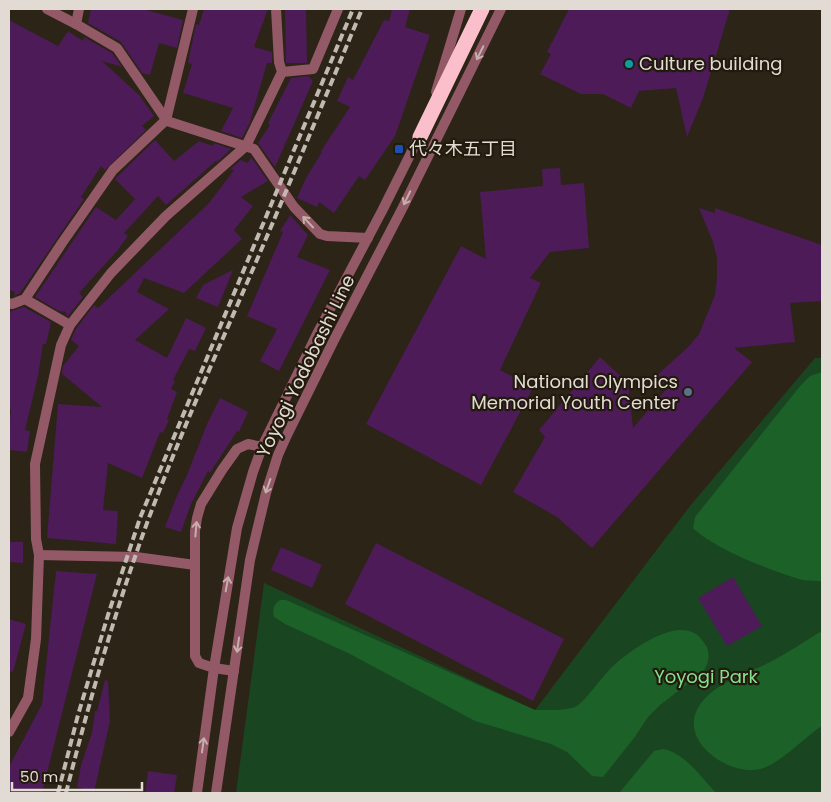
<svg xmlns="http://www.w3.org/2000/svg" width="831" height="802" font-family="Poppins,'Noto Sans JP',sans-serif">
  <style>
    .green { fill: #194620 }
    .forest { fill: #1b6128 }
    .building { fill: #4c1b58 }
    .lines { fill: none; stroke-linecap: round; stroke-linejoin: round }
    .minor { stroke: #935966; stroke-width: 10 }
    .tertiary { stroke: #935966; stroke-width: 10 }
    .motorway { stroke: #fabfca; stroke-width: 15 }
    .rail { stroke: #c0bab1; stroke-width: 4; stroke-dasharray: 8 4; stroke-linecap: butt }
    .oneway { stroke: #c6aead }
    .culture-dot { fill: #0f9aa8; stroke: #221a0d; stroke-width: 2 }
    .transit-dot { fill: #1a4fb4; stroke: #221a0d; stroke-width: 2 }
    .service-dot { fill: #5c6f8a; stroke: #221a0d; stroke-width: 2 }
    .labels { text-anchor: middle; stroke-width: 4.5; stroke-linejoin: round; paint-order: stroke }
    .poi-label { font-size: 18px; fill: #e1dbd3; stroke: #221a0d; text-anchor: start }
    .street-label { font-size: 18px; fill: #e1dbd3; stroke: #221a0d }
    .park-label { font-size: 18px; fill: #86e18f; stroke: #221a0d }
  </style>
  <rect width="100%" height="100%" fill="#2c2417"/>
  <polygon class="green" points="815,358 822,358 822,793 236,793 264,583 535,710 690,506"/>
  <g class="forest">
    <path d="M822 372V581C815 581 806 581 799 579 771 571 713 548 693 528L695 517 801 385 810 376Z"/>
    <path d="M280 600H286L535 710C546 710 567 711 577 706 585 701 602 677 610 669 626 653 671 620 694 633 699 635 702 640 705 644 711 653 709 663 703 672L660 705 648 717 634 738 603 777 592 776 567 752 551 744 475 721 350 654 285 624 274 617C272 609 274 604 280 600Z"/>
    <path d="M822 631V726C803 738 782 763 760 769 728 777 673 738 702 702 719 681 747 674 770 662 788 653 805 641 822 631Z"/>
    <path d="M663 749C685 753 701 777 716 793H619L654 751Z"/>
  </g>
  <g class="building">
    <polygon points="91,9 143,9 183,20 177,48 159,43 150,75 142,73 121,42 88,23"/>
    <polygon points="204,9 268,9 254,47 272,52 272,63 267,63 250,122 242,138 221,131 233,108 183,93 192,64 188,63 196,24 199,25"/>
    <polygon points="285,9 306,9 307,63 286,63"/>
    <polygon points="392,9 410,9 405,27 430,35 395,136 365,180 359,176 334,213 319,202 317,207 297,198 306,178 322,152 321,151 350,107 337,101 348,77 353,80 384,20 389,21"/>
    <polygon points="569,9 730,9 703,98 687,137 676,88 639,91 631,108 603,94 581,94 540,74 551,54 547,52"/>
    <polygon points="9,20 58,46 68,31 83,41 84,37 112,53 122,67 102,61 139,95 154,116 142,126 146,130 105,170 101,166 81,197 84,199 20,293 14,296 15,292 9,290"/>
    <polygon points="308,76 313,81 275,167 258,143 270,125 268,123 291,78"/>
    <polygon points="155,140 174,161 199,141 213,146 214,143 231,149 216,163 217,160 166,205 158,196 124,233 128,236 117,251 79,293 83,297 68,316 66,315 66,312 59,311 35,297 96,207 116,220 135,199 115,179"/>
    <polygon points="251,157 268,181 241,197 253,206 234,230 242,239 184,293 144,278 137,292 169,309 135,340 167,358 186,318 206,328 195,351 189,349 173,380 175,381 171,389 177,392 167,419 169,420 163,433 160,432 142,478 108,463 103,510 118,511 116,544 47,538 58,404 102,407 62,374 63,366 79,346 71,340 76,329 94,305 98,308 209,203 234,170 230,169 241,160 248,163"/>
    <polygon points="560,168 561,185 584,183 589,248 550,252 530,278 541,283 500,370 533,388 481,485 366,424 461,246 486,259 480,192 543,186 542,169"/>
    <polygon points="699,208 715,213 715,208 822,245 822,301 790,303 795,342 734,348 752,362 592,548 557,517 513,492 545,437 539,430 600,357 628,383 633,428 668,387 655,377 688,347 699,334 715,295 717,278 717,258 713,242"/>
    <polygon points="290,215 308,235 297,257 330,270 279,371 260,361 277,329 247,316 283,232 280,231"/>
    <polygon points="233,270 218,307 196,298 203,285"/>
    <polygon points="24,307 51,322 46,344 43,344 38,376 25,430 30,431 27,452 9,450 9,429 11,410 9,410 9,317 11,311"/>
    <polygon points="220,398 248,412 239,432 237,431 210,473 208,471 191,504 181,532 165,527 176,498 187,475 207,424"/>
    <polygon points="9,542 23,542 23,563 9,562"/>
    <polygon points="376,543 564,639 533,701 345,604"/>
    <polygon points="281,547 322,565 312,588 271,570"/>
    <polygon points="56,571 97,574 42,793 9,793 9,767 42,704"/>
    <polygon points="733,577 762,626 727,646 698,598"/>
    <polygon points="9,619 26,624 13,672 9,671"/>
    <polygon points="105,680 108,681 110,721 94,792 77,787 81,765 92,733 95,711 97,711"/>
    <polygon points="148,771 177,775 174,793 145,793"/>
  </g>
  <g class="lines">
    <g class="minor">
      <polyline points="47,9 76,24 117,48 167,121 254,149 294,207 320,234 327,236 368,238"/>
      <polyline points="76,24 79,9"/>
      <polyline points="282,72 313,69 338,9"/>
      <polyline points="25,299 70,325"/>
      <polyline points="9,303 12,304 25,299 62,243 113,170 166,120 193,9"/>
      <polyline points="39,555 136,557 195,565"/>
      <polyline points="234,671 214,668 199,663 195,656 195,531 197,518 201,504 222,470 237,449 248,444 262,447"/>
      <polyline points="9,732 28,698 36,639 39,555 36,539 35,464 61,345 70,325 111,273 166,216 246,146 282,72 279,62 276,9"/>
    </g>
    <g class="tertiary">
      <polyline points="436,92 461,9"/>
      <polyline points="197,793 214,668 237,528 253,472 262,447 318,332 382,211 422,131"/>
      <polyline points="216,793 250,560 266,493 278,455 287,435 334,340 403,207 501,9"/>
    </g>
    <polyline class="motorway" points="420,137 482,9"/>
    <g class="rail">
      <polyline points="58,793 78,715 108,615 140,518 353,9"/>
      <path d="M66 793C89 702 115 611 147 523 180 434 219 348 256 262 292 178 327 93 362 9"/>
    </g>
  </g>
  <defs><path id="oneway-shaft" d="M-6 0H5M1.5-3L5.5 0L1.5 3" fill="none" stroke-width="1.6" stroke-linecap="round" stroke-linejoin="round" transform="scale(1.25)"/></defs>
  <g class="oneway">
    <use href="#oneway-shaft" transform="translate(480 53) rotate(116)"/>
    <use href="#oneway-shaft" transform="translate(407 198) rotate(116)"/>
    <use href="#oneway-shaft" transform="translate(308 222) rotate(-133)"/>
    <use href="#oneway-shaft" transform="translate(268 486) rotate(109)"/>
    <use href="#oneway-shaft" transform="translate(196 529) rotate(-85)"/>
    <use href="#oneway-shaft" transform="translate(227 584) rotate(-80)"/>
    <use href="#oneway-shaft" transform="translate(238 645) rotate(98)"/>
    <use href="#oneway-shaft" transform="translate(203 745) rotate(-82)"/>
  </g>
  <circle class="culture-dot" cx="629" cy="64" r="5"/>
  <rect class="transit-dot" x="394" y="144" width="10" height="10" rx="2.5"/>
  <circle class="service-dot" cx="688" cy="392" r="5"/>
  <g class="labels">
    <g class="poi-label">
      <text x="639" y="70">Culture building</text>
      <text x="409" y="155">代々木五丁目</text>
      <text x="678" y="388" text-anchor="end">National Olympics<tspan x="678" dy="21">Memorial Youth Center</tspan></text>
    </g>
    <g class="street-label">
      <text transform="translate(306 366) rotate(-64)" y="6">Yoyogi Yodobashi Line</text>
    </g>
    <g class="park-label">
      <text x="706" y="683">Yoyogi Park</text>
    </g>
  </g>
  <rect width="831" height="802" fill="none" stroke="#e1dbd3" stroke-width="20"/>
  <path d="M12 782v8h130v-8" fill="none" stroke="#e1dbd3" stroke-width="2.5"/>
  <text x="20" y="782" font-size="15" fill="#e1dbd3" stroke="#221a0d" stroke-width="4" paint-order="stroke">50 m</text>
</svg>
